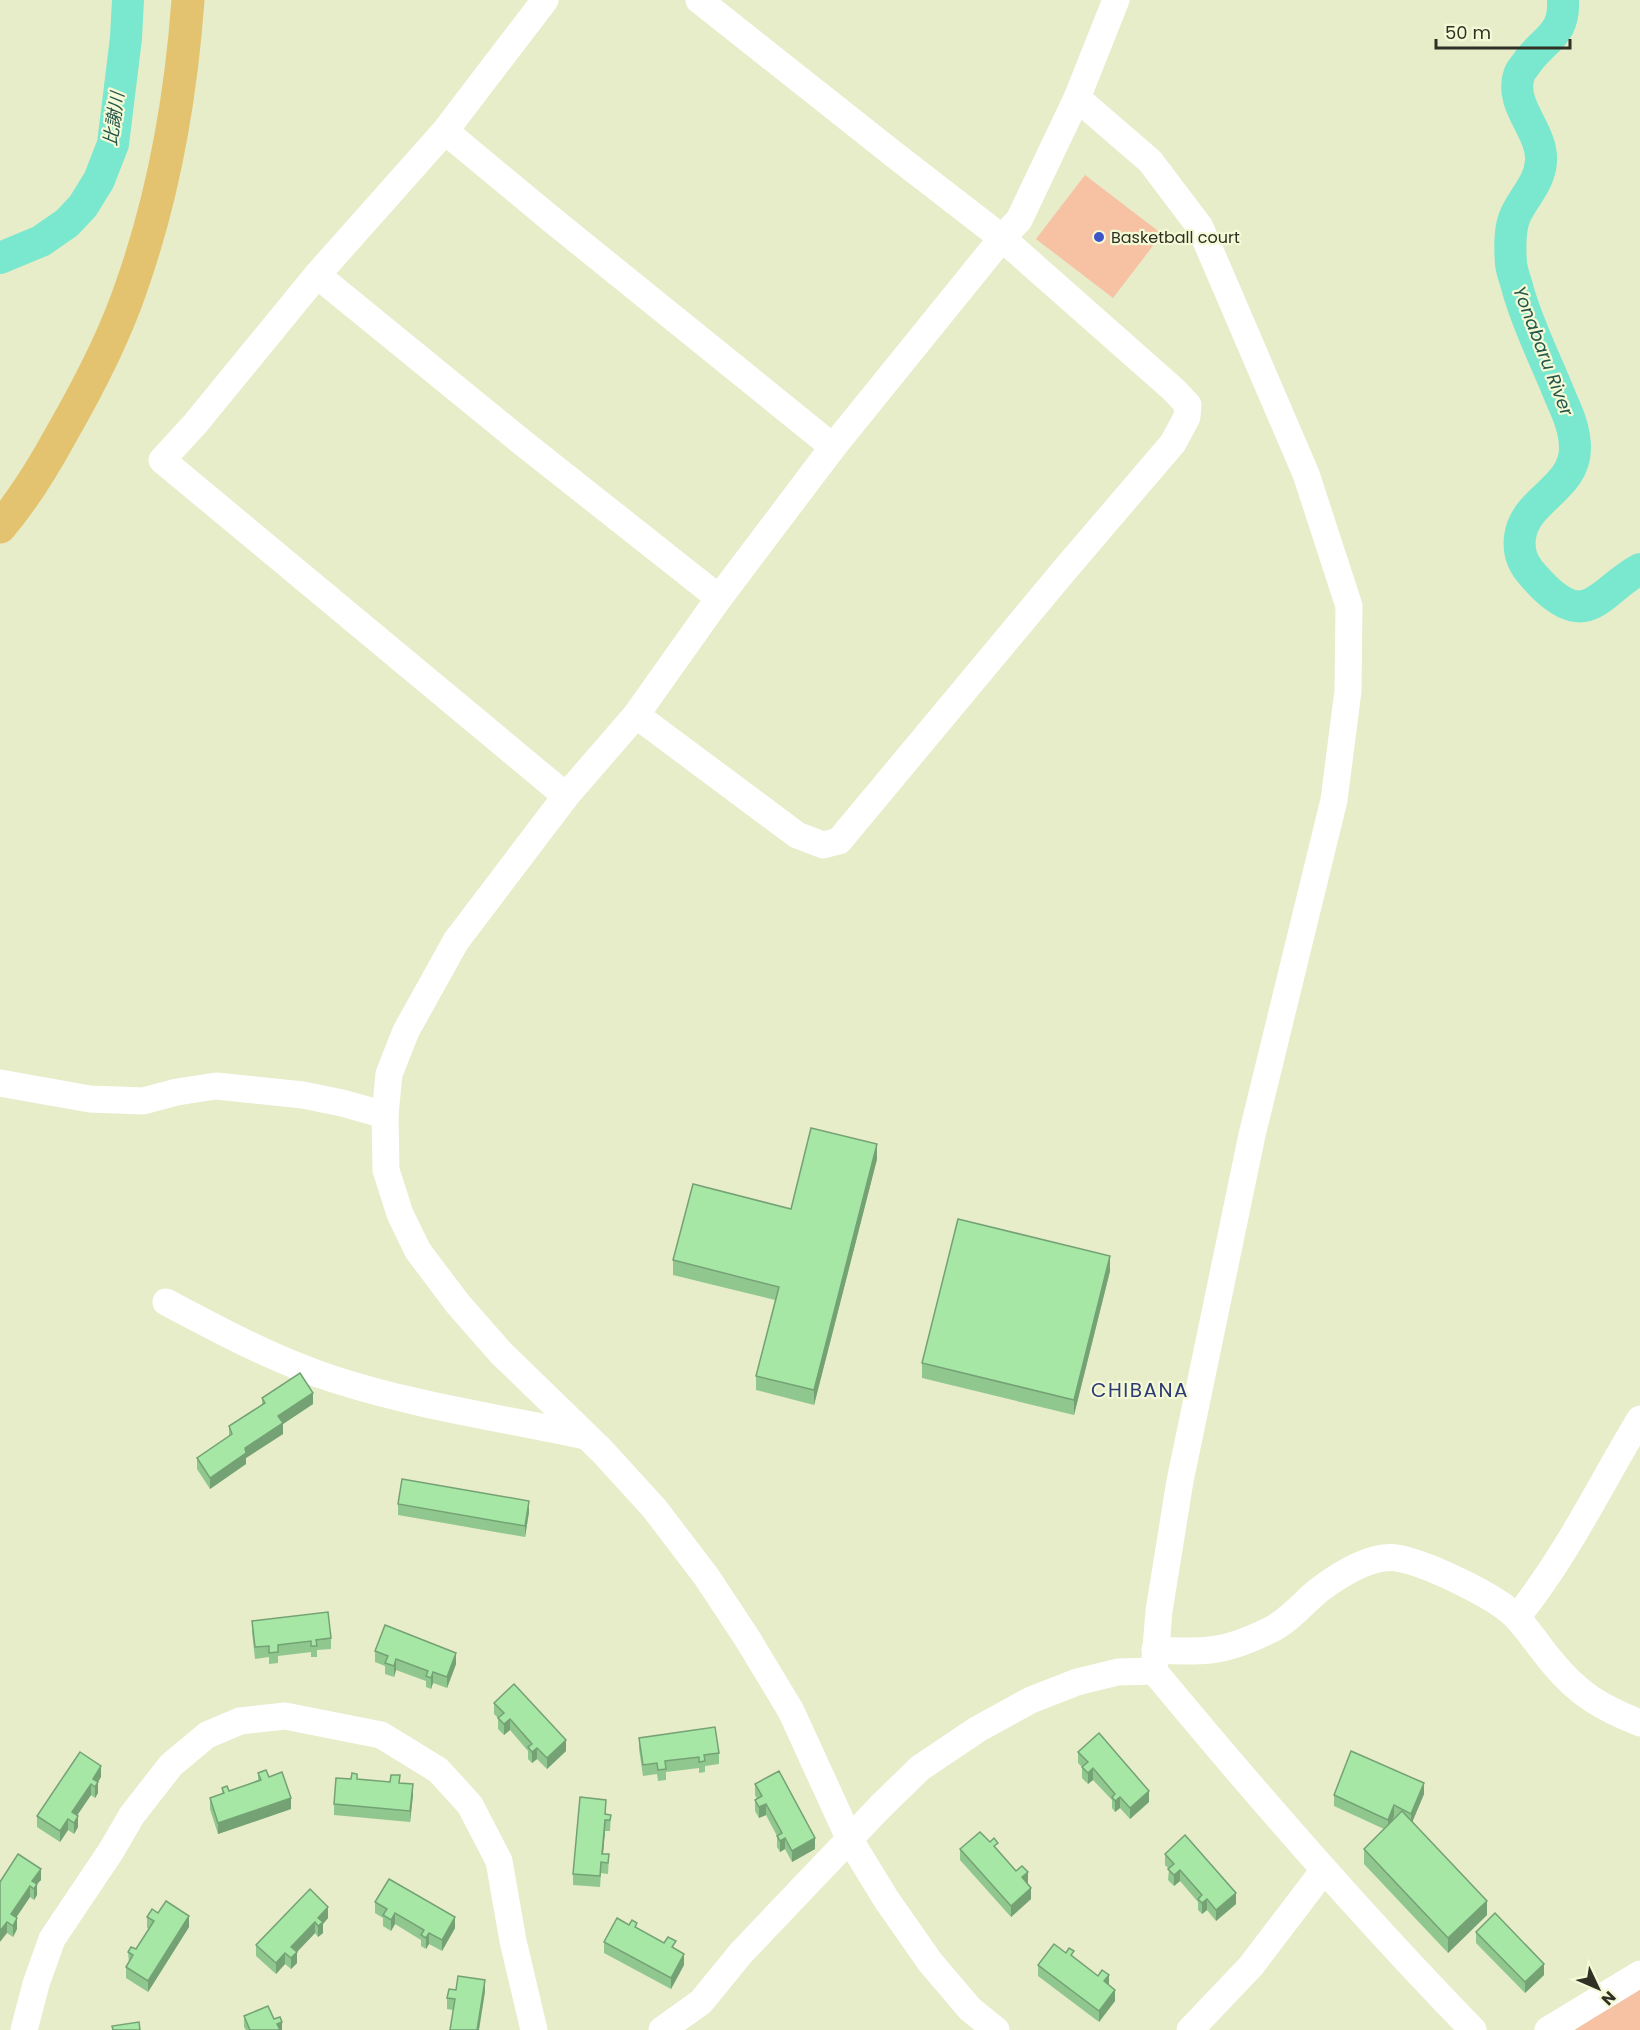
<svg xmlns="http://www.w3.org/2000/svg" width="1640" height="2030" font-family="Poppins,'Noto Sans JP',sans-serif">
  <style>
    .green { fill: #f7c2a4 }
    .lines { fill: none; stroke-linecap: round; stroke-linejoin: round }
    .river { stroke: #79e8ce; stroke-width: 32 }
    .minor { stroke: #fff; stroke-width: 27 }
    .major { stroke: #e4c370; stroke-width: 33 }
    .wall { fill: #8fc78f }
    .shaded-wall { fill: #74a274 }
    .building { fill: #a6e7a6; stroke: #74a274; stroke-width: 1.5 }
    .poi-dot { fill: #3e54c7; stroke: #f4f9d6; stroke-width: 2 }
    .labels { text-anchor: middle; stroke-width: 4.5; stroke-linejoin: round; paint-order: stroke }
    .poi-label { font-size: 16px; fill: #303124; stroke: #f4f9d6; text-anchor: start }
    .water-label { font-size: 18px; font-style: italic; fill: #26564b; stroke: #f4f9d6 }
    .quarter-label { font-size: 20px; letter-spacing: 1.5px; fill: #2e3c76; stroke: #f4f9d6 }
  </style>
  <rect width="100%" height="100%" fill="#e7ecc9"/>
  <g class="green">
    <polygon points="1085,175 1162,234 1113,298 1036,239"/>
    <polygon points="1640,1986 1640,2030 1575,2030"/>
  </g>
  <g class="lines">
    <g class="river">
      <path d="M1563 0C1565 36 1544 38 1526 64 1524 67 1520 71 1519 75 1509 106 1543 131 1541 161 1540 182 1524 197 1516 214 1509 228 1510 249 1511 264 1512 272 1516 282 1518 290 1528 326 1546 361 1560 396 1567 412 1575 429 1575 448 1575 489 1525 499 1520 537 1517 560 1529 572 1545 588 1589 630 1601 590 1640 569"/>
      <polyline points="0,258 41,241 67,223 83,206 99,180 113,144 126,38 128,0"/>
    </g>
    <g class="minor">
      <polyline points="545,0 445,131 317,275 195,424 162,460 566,796"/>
      <path d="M1077 98 1150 161 1200 227 1306 474 1349 606 1348 691 1334 800 1252 1135 1180 1481 1159 1611 1154 1671C1256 1794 1361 1915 1473 2030"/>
      <polyline points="445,131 551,219 833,447"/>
      <polyline points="317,275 523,443 719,598"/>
      <polyline points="636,715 797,835 823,845 839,841 1062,573 1173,443 1187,417 1188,405 1174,390 1002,238 896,156 699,0"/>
      <polyline points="0,1083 90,1099 143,1101 177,1092 216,1086 303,1095 342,1103 385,1115"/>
      <path d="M166 1302C221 1331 276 1361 336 1380 417 1406 502 1418 585 1436"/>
      <path d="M1517 1617C1566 1557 1600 1485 1640 1419"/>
      <path d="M1155 1650C1173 1651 1192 1652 1210 1650 1230 1648 1252 1639 1270 1630 1289 1621 1303 1603 1319 1590 1339 1575 1372 1554 1397 1558 1426 1563 1499 1597 1518 1619 1530 1632 1540 1648 1552 1662 1578 1694 1602 1708 1640 1723"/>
      <polyline points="24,2030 36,1984 52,1939 111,1851 132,1815 171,1765 207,1735 240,1721 285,1716 381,1735 438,1770 470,1805 499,1861 513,1941 534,2030"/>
      <polyline points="662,2030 701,2002 741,1953 880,1807 920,1768 978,1729 1031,1700 1077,1682 1118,1672 1154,1671"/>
      <polyline points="996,2030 970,2009 930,1962 886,1899 850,1840 791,1711 747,1638 706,1576 654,1508 602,1451 501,1353 458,1304 418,1251 400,1214 386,1170 385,1115 389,1074 406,1031 456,941 566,796 636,715 719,598 833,447 1002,238 1019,220 1077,98 1116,0"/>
      <polyline points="1190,2030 1251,1966 1324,1870"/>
      <polyline points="1548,2030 1640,1974"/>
    </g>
    <path class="major" d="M0 527C24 499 44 466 62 433 89 386 115 336 132 285 164 194 181 96 188 0"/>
  </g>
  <g class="wall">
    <polygon points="877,1159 814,1405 756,1390 756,1376 775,1300 673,1275 673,1260 791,1209"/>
    <polygon points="1110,1271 1074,1415 922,1378 922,1363"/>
    <polygon points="262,1398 313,1404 283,1424 283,1434 246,1458 246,1464 210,1489 197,1469 197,1458 229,1436 229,1426 262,1405"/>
    <polygon points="398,1504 529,1512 525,1537 398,1515"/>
    <polygon points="252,1621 331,1638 331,1649 317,1650 317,1657 311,1657 311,1652 278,1656 278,1663 269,1664 269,1657 255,1659 252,1632"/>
    <polygon points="375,1651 456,1664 447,1688 433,1683 431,1689 426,1687 426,1681 396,1670 394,1677 385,1674 385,1666 375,1662"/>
    <polygon points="494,1703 566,1751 547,1769 537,1759 532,1763 528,1759 528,1751 510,1730 504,1735 498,1729 498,1718 494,1714"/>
    <polygon points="639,1738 719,1753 719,1764 705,1766 705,1772 699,1773 699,1768 666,1772 666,1780 658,1781 657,1774 643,1776 639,1749"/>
    <polygon points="1078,1752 1149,1802 1130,1819 1120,1808 1115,1812 1112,1808 1112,1800 1093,1780 1088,1784 1082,1778 1082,1767 1078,1763"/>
    <polygon points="258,1773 269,1777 291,1809 218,1834 210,1809 210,1798 222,1794 222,1788 229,1791 258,1780"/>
    <polygon points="101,1777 98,1782 98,1793 95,1798 91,1795 77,1815 78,1827 74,1834 68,1830 60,1842 37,1827 37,1816"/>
    <polygon points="351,1779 357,1779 400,1783 413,1795 410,1822 334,1815 334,1804"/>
    <polygon points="755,1784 815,1849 792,1862 785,1849 780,1852 777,1847 777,1836 766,1815 759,1818 755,1811 755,1800 757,1799 755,1795"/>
    <polygon points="1424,1794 1412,1822 1487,1915 1448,1953 1364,1864 1364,1849 1384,1829 1334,1806 1334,1795"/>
    <polygon points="606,1814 611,1815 610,1831 605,1831 603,1854 609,1854 608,1874 601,1873 600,1887 573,1885 573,1874"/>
    <polygon points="960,1849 998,1851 1028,1884 1031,1899 1011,1917 960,1860"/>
    <polygon points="1165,1854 1236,1904 1216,1921 1207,1910 1202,1914 1198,1910 1198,1902 1180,1881 1174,1886 1168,1880 1169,1869 1165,1865"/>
    <polygon points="41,1880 37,1884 37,1895 34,1900 30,1897 16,1918 17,1929 13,1937 7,1933 0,1882"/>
    <polygon points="310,1889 328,1918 323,1924 323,1933 318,1937 315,1933 297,1952 297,1963 291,1969 285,1964 276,1974 256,1956 256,1945"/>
    <polygon points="375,1902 455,1928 442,1951 429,1944 426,1949 421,1946 421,1940 395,1924 391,1931 383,1926 383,1918 375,1913"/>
    <polygon points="158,1913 189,1927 148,1992 126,1978 126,1967 129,1963 128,1952 136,1949 149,1929 147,1928 147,1917"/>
    <polygon points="637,1929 676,1949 684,1965 671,1989 604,1953 604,1942"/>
    <polygon points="1476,1932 1544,1975 1525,1993 1476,1943"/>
    <polygon points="1066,1953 1074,1958 1109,1985 1115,2001 1099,2022 1038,1976 1038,1965"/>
    <polygon points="456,1990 485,1992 453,2010 447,2009 447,1998"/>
    <polygon points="244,2016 274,2019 282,2030 246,2030 244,2027"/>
  </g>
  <g class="shaded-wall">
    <polygon points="877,1144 877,1159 814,1405 814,1390"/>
    <polygon points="1110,1256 1110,1271 1074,1415 1074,1400"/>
    <polygon points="313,1393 313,1404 283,1424 283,1434 246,1458 246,1464 210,1489 210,1478 245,1448 278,1416"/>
    <polygon points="529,1501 529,1512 525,1537 525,1526"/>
    <polygon points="456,1653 456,1664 447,1688 447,1677"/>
    <polygon points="396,1659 396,1670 394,1677 394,1666"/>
    <polygon points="433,1672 433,1683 431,1689 431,1678"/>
    <polygon points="510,1719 510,1730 504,1735 504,1724"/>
    <polygon points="566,1740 566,1751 547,1769 547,1758"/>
    <polygon points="537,1748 537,1759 532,1763 532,1752"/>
    <polygon points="101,1766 101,1777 95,1787 93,1779"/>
    <polygon points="1093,1768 1093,1780 1088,1784 1088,1773"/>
    <polygon points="98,1782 98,1793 95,1798 95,1787"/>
    <polygon points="1424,1783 1424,1794 1411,1825 1411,1814"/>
    <polygon points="91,1784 91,1795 72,1823 72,1812"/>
    <polygon points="413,1784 413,1795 410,1822 410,1811"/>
    <polygon points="1149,1791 1149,1802 1130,1819 1130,1808"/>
    <polygon points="1120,1797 1120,1808 1115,1812 1115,1801"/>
    <polygon points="291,1798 291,1809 218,1834 218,1823"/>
    <polygon points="606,1800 605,1831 602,1865 602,1854"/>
    <polygon points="766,1804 766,1815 759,1818 759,1807"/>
    <polygon points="1394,1805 1394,1816 1388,1831 1388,1820"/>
    <polygon points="78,1816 78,1827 74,1834 74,1823"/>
    <polygon points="68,1819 68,1830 60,1842 60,1831"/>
    <polygon points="785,1838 785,1849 780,1852 780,1841"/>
    <polygon points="815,1838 815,1849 792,1862 792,1851"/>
    <polygon points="41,1869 41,1880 37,1884 37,1895 34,1900 34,1889 32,1881"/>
    <polygon points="1180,1870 1180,1881 1174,1886 1174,1875"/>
    <polygon points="1028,1872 1028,1884 1022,1877"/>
    <polygon points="30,1886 30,1897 11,1925 11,1914"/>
    <polygon points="1031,1888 1031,1899 1011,1917 1011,1906"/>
    <polygon points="1236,1893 1236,1904 1216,1921 1216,1910"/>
    <polygon points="1207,1899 1207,1910 1202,1914 1202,1903"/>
    <polygon points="1487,1901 1487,1915 1448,1953 1448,1938"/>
    <polygon points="328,1907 328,1918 323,1924 323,1933 318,1937 318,1918"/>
    <polygon points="395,1913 395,1924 391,1931 391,1920"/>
    <polygon points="189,1916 189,1927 148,1992 148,1981"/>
    <polygon points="455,1917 455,1928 442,1951 442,1940"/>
    <polygon points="17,1918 17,1929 13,1937 13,1926"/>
    <polygon points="7,1922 7,1933 0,1942 0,1931"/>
    <polygon points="315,1922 315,1933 297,1952 297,1963 291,1969 291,1947"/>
    <polygon points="429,1933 429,1944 426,1949 426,1938"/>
    <polygon points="285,1953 285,1964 276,1974 276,1963"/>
    <polygon points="684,1954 684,1965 671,1989 671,1978"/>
    <polygon points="1544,1964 1544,1975 1525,1993 1525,1982"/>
    <polygon points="1109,1975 1109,1986 1104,1981"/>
    <polygon points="485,1980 485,1992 479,2030 477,2030"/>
    <polygon points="1115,1990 1115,2001 1099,2022 1099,2011"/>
    <polygon points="282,2022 282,2030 277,2030 277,2024"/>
  </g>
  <g class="building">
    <polygon points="811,1128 877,1144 814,1390 756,1376 779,1287 673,1260 693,1184 791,1209"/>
    <polygon points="958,1219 1110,1256 1074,1400 922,1363"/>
    <polygon points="300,1373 313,1393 278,1416 283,1423 245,1448 246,1453 210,1478 197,1458 232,1434 229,1426 265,1403 262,1398"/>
    <polygon points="402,1479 529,1501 525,1526 398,1504"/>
    <polygon points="328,1612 331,1638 316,1640 317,1646 311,1646 311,1641 278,1645 278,1652 269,1653 269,1646 255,1647 252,1621"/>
    <polygon points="385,1625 456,1653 447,1677 433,1672 431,1678 426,1676 428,1671 396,1659 394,1666 385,1663 388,1656 375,1651"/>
    <polygon points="514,1684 566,1740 547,1758 537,1748 532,1752 528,1747 532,1744 510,1719 504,1724 498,1718 504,1713 494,1703"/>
    <polygon points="715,1727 719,1753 704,1755 705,1761 699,1762 699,1757 665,1761 666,1769 658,1770 657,1763 643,1765 639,1738"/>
    <polygon points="1099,1733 1149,1791 1130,1808 1120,1797 1115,1801 1112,1797 1115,1794 1093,1768 1088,1773 1082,1767 1088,1762 1078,1752"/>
    <polygon points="1351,1751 1424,1783 1411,1814 1394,1805 1388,1820 1334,1795"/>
    <polygon points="80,1752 101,1766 93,1779 98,1782 95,1787 91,1784 72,1812 78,1816 74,1823 68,1819 60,1831 37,1816"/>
    <polygon points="266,1770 269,1777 282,1772 291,1798 218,1823 210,1798 224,1793 222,1788 227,1786 229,1791 261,1780 258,1773"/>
    <polygon points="779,1771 815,1838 792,1851 785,1838 780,1841 777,1836 782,1833 766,1804 759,1807 755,1800 762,1796 755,1784"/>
    <polygon points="352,1773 357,1774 357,1779 390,1782 391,1775 400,1775 399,1783 413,1784 410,1811 334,1804 336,1778 351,1779"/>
    <polygon points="580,1797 606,1800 605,1814 611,1815 610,1820 605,1820 602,1854 609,1854 608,1863 601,1862 600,1876 573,1874"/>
    <polygon points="1402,1811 1487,1901 1448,1938 1364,1849"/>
    <polygon points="980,1832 990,1842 994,1838 998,1843 994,1846 1016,1871 1022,1866 1028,1872 1022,1877 1031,1888 1011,1906 960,1849"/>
    <polygon points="1185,1835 1236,1893 1216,1910 1207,1899 1202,1903 1198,1899 1202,1895 1180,1870 1174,1875 1168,1869 1174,1864 1165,1854"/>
    <polygon points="18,1854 41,1869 32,1881 37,1884 34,1889 30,1886 11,1914 17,1918 13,1926 7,1922 0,1931 0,1882"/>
    <polygon points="389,1879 455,1917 442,1940 429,1933 426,1938 421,1935 424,1930 395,1913 391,1920 383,1915 387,1909 375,1902"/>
    <polygon points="310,1889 328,1907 318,1918 323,1922 318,1926 315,1922 291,1947 297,1952 291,1958 285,1953 276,1963 256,1945"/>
    <polygon points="166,1901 189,1916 148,1981 126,1967 133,1955 128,1952 131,1947 136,1949 154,1921 147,1917 152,1909 158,1913"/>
    <polygon points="1495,1913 1544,1964 1525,1982 1476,1932"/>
    <polygon points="617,1918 629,1925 632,1920 637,1923 635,1927 664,1943 668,1937 676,1941 672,1947 684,1954 671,1978 604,1942"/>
    <polygon points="1054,1944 1066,1953 1069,1948 1074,1951 1071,1955 1098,1976 1102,1970 1109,1975 1104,1981 1115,1990 1099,2011 1038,1965"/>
    <polygon points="458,1976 485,1980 477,2030 450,2030 455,1999 447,1998 449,1989 456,1990"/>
    <polygon points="268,2006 274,2019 280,2017 282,2022 277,2024 280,2030 250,2030 244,2016"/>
    <polygon points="139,2022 140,2030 113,2030 112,2026"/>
  </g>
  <circle class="poi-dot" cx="1099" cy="237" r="6"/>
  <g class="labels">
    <g class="poi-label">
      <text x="1111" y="243">Basketball court</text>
    </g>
    <g class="water-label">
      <text transform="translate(114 119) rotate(-82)" y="6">比謝川</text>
      <text transform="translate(1543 351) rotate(69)" y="6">Yonabaru River</text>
    </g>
    <g class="quarter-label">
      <text x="1140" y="1397">CHIBANA</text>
    </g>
  </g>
  <g transform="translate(1598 1988) rotate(134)" stroke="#f4f9d6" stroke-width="4.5" paint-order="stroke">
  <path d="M0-4.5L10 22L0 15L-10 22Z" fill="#303124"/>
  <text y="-9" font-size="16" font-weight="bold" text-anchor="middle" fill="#303124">N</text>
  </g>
  <path d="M1436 39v9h134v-9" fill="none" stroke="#303124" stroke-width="3"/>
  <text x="1445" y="39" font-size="18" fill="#303124" stroke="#f4f9d6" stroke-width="4.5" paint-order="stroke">50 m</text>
</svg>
